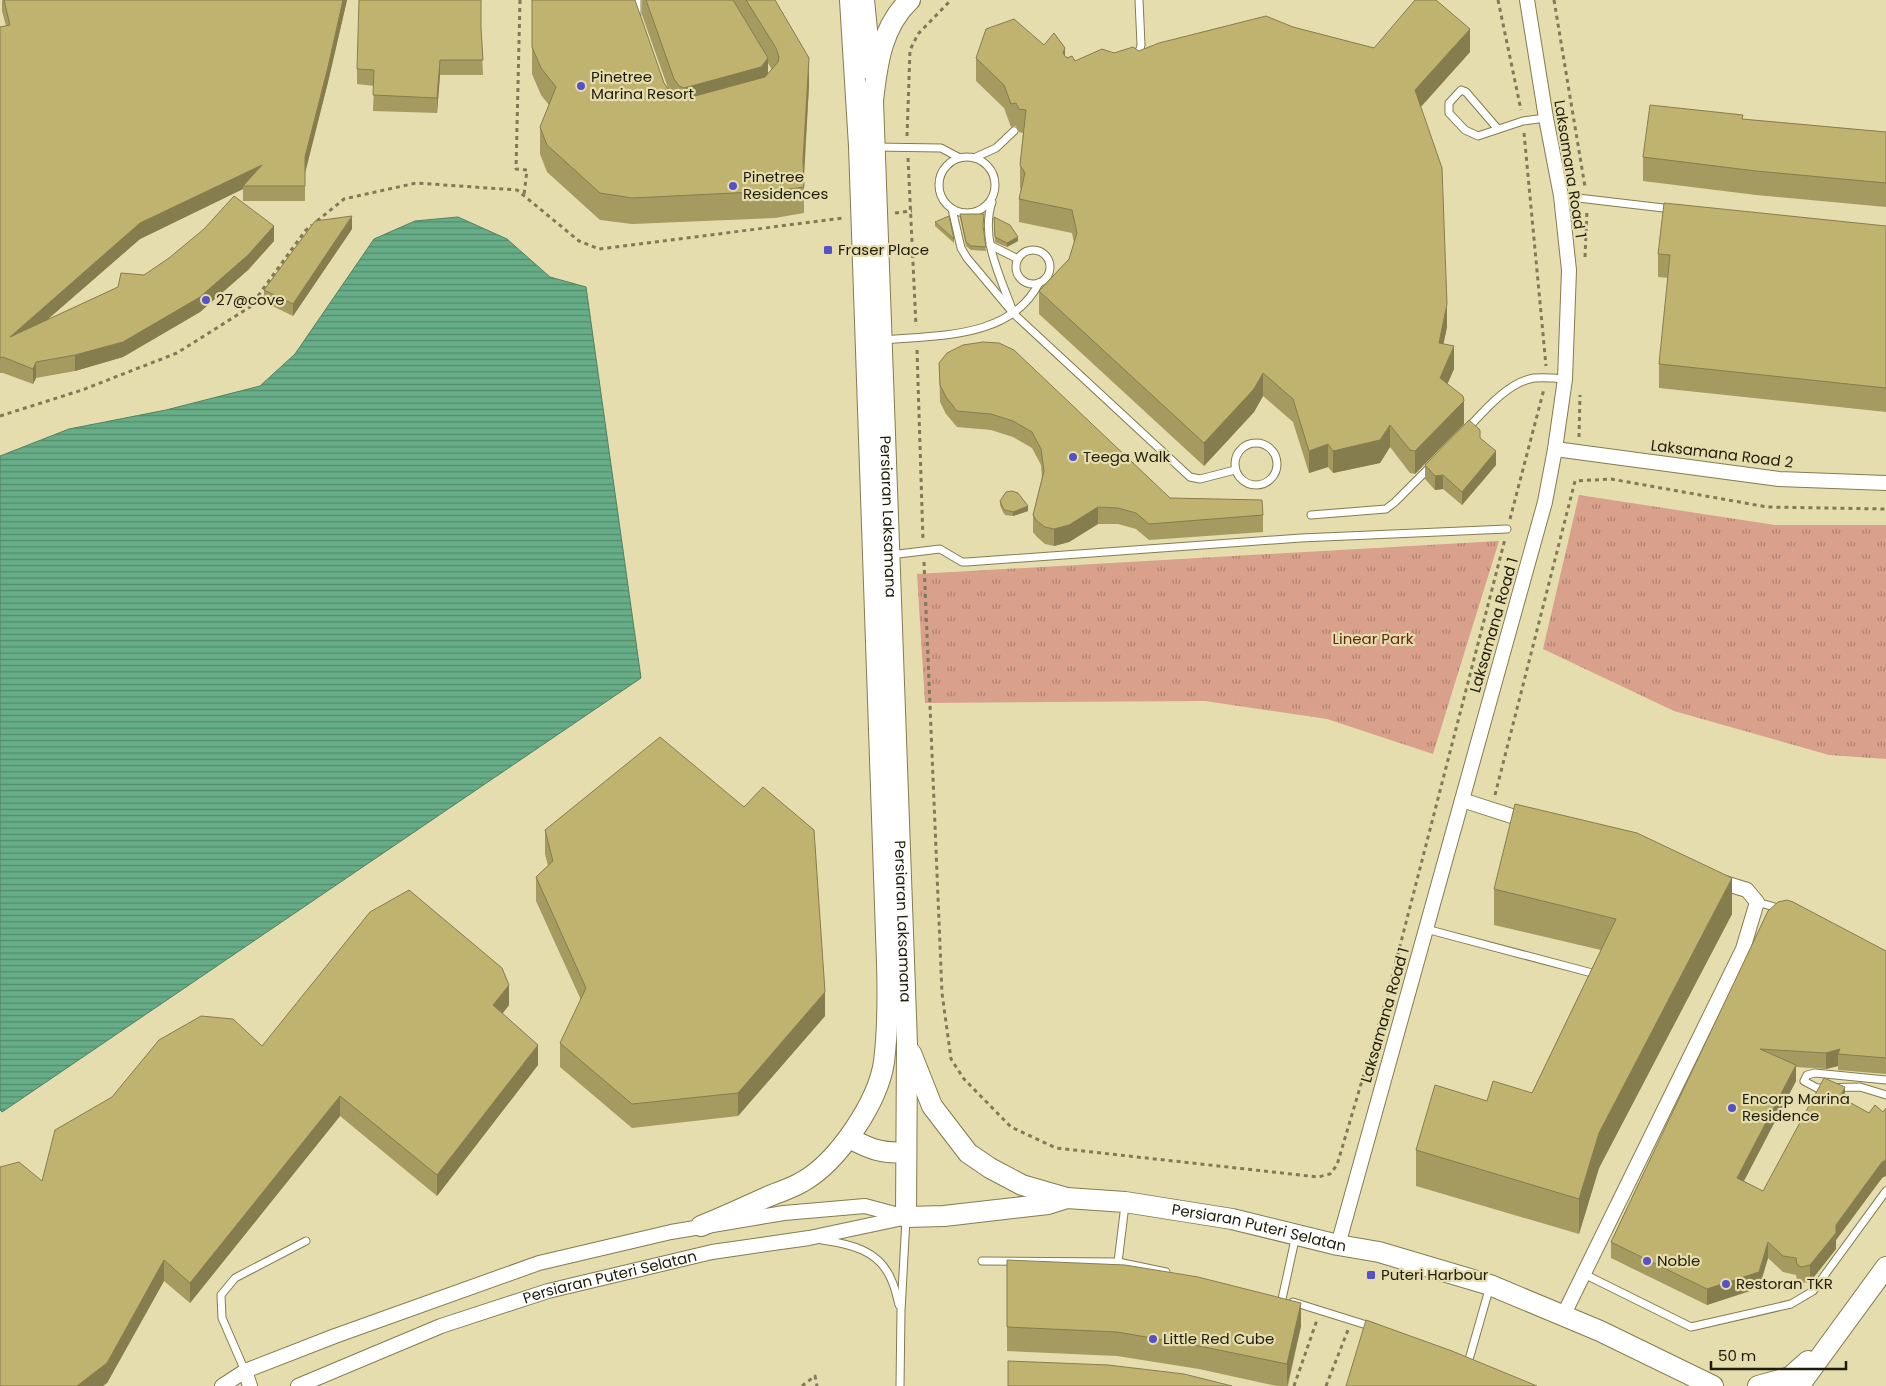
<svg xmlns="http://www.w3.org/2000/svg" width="1886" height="1386" font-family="Poppins,sans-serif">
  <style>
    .grass { fill: url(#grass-tufts) }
    .water { fill: url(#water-rules); stroke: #518261 }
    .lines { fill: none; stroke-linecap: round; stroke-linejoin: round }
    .lane-casing { stroke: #847c4f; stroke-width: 9 }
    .street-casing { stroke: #847c4f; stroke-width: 16 }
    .secondary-casing { stroke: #847c4f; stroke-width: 22 }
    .path { stroke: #807a59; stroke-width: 3; stroke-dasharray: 4 4; stroke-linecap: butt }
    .lane { stroke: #fff; stroke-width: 7 }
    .street { stroke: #fff; stroke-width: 14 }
    .secondary { stroke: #fff; stroke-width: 20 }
    .wall { fill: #a59a5f; fill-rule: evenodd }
    .shaded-wall { fill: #867d4e }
    .building { fill: #c0b36f; stroke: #867d4e }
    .poi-dot { fill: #5551c8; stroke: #e5ddad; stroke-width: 2 }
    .labels { text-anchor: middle; stroke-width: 4.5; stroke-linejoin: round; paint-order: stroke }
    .poi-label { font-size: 15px; fill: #1f1c09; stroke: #e5ddad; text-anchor: start }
    .street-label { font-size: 15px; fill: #1f1c09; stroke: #e5ddad }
    .park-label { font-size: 15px; fill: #662711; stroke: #e5ddad }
  </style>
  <defs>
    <pattern id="grass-tufts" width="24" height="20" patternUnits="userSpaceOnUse" patternTransform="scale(1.25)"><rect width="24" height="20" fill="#d9a08c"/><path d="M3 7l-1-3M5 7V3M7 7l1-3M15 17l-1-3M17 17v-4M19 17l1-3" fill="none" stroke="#af8271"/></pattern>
    <pattern id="water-rules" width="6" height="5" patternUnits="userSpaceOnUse" patternTransform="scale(1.25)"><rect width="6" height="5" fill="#67ad87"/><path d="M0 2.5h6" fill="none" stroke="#548c6d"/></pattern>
  </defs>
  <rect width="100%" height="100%" fill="#e5ddad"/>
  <g class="grass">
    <polygon points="1579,495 1775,525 1886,525 1886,759 1829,755 1674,711 1543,649"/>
    <polygon points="1499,541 1433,754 1327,719 1205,701 925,703 917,574"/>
  </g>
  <polygon class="water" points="458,217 507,239 550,277 586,287 641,678 2,1112 0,1110 0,456 69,429 166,410 260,386 295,354 374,239 415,221"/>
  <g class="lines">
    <g class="lane-casing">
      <g id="lane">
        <polyline points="637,0 637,14"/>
        <polyline points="1135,56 1140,49 1141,45 1139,0"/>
        <polyline points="1497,128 1466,92 1461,90 1449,103 1449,113 1465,130 1478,136 1523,121 1546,118"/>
        <polyline points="875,147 941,148 958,157"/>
        <circle cx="967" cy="185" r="28"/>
        <polyline points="976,157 996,148 1014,131"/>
        <polyline points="1561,196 1672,209"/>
        <path d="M992 202C980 238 1000 276 1012 309"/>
        <polyline points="952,209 961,248 967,258 1014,314 1190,477 1200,479 1235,470"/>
        <polyline points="990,245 1018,259"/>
        <circle cx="1033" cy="267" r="17"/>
        <path d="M883 340C937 335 1011 339 1039 283"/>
        <path d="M1467 429C1484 411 1508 382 1534 378 1544 377 1555 378 1565 379"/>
        <circle cx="1256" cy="464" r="21"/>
        <polyline points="1311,515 1386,509 1395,502 1431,466"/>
        <polyline points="890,555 940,549 962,562 967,562 1301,538 1507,529"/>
        <polyline points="1757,902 1781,909"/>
        <polyline points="1426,929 1592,973"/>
        <polyline points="1886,1080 1815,1073 1807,1075 1804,1081 1817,1088 1860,1087 1886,1095"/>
        <path d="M822 1240C850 1244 879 1250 891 1279 895 1287 897 1297 899 1305"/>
        <polyline points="982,1261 1118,1262 1166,1272"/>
        <polyline points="1118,1262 1125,1205"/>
        <polyline points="1584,1274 1691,1327 1791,1304 1813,1291 1886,1191"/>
        <polyline points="1282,1299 1296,1235"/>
        <polyline points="1293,1302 1373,1327"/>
        <polyline points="1468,1363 1490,1286"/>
        <polyline points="245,1371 222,1318 221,1295 235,1278 306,1241"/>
        <polyline points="900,1386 901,1311 906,1219"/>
      </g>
    </g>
    <g class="street-casing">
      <g id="street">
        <polyline points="1555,449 1779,479 1886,483"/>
        <polyline points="1462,800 1530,822"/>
        <polyline points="1338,1245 1545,502 1555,449 1565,379 1569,270 1561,196 1546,118 1527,0"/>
        <polyline points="1563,1316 1743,949 1757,902 1747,890 1715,880"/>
        <polyline points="245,1371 250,1386"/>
        <polyline points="222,1386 245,1371 335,1336 539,1263 671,1232 784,1213 865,1206 906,1217"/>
        <path id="s1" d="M298 1386 441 1326 548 1291 712 1252 809 1238 903 1218"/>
      </g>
    </g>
    <g class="secondary-casing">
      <g id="secondary">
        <polyline points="864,0 871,70"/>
        <path id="s2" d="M910 0C882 26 877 64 873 101L907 1044 906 1217 944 1216 1048 1204 1067 1198 1125 1202 1232 1219 1338 1245 1379 1252 1490 1285 1600 1331 1713 1386"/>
        <polyline points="911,1053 932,1106 968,1153 990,1168 1022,1185 1067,1198"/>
        <path d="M849 1138C870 1149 882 1154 906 1152"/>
        <path d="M701 1226C723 1217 745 1207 767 1197 779 1192 792 1188 802 1182 838 1162 878 1102 884 1062 888 1029 888 996 887 963L859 146 850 0"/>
        <polyline points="1758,1386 1790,1377 1808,1361"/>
        <polyline points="1799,1386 1886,1267"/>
      </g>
    </g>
    <g class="path">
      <polyline points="520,0 516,169 527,170 524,195"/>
      <polyline points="1498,0 1521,110"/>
      <polyline points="1554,0 1585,187"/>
      <polyline points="1524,133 1546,366"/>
      <polyline points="907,136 910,50 918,34 951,0"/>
      <polyline points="908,158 916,326"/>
      <polyline points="895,213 912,211"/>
      <polyline points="317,221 344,199 416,183 517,190 579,241 599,249 844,218"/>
      <polyline points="1585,257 1587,210"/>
      <polyline points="917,350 923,541"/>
      <polyline points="0,416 82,390 177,353 250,307 305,231 312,225"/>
      <polyline points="1579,437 1580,395"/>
      <polyline points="1510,519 1544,389"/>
      <polyline points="924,562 942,993 951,1059 964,1079 1011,1127 1056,1148 1318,1177 1330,1174 1337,1165 1386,1000 1505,539"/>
      <polyline points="1495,795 1575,481 1611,479 1767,507 1886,509"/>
      <polyline points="802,1386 815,1376 817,1386"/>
      <polyline points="1294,1386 1317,1320"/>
      <polyline points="1326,1386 1348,1330"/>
    </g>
    <use href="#lane" class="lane"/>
    <use href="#street" class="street"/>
    <use href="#secondary" class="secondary"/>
  </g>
  <g class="wall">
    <polygon points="2,0 347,0 328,82 305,173 305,201 243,201 243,189 140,239 47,320 144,275 274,241 248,270 200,312 123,357 75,371 36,378 33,384 3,373 0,373 0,27 6,26 2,11"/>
    <path d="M532 0 664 83 668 88 642 15V0H775L809 85 804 180V213L775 218 632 224 600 220 547 172 540 154V127L549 105 541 95 532 74ZM768 63 772 70 768 74Z"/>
    <polygon points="1293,27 1374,48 1470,52 1421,107 1447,327 1443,344 1454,369 1447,384 1464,424 1415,474 1410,473 1390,447 1380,463 1333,473 1328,467 1309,473 1293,422 1263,396 1254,412 1204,466 1039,314 1039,291 1069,259 1074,243 1072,233 1019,222 1019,199 1021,189 1020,188 1020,165 1023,133 1019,132 1016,126 1011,127 1004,108 976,81 976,58 1044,45 1075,61 1114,53 1139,51"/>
    <polygon points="481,30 483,75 440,75 437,113 373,111 374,86 357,84 357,69"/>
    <polygon points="1743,119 1886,132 1886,207 1756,195 1643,181 1643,157"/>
    <polygon points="960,214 983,226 986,251 971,250 966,246 960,218"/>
    <polygon points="994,217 1018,241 1007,247 995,242"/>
    <polygon points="935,222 954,239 954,243 935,226"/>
    <polygon points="1886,226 1886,412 1659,388 1659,364 1668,278 1658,277 1658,254"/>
    <polygon points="352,229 293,316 264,302 264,290"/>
    <polygon points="939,363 1170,498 1263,515 1263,532 1149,540 1136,529 1118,524 1098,524 1069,542 1054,546 1045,544 1037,537 1033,532 1033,515 1042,477 1041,465 1032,448 1013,437 991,430 957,427 946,414 940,402"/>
    <polygon points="1480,438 1496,465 1462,505 1443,489 1435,490 1425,479 1425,465"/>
    <polygon points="1000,501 1028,511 1013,516 1005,515 1003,512 1000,505"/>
    <polygon points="545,830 825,1016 738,1116 632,1128 560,1067 560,1043 581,1000 536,901 536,877 548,866 545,854"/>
    <polygon points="1494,889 1732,914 1599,1168 1579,1234 1416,1186 1416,1150 1487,1101 1532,1093 1601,950 1494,925"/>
    <polygon points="1768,911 1886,951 1886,1074 1838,1070 1838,1066 1826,1069 1796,1067 1796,1081 1744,1181 1763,1191 1845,1100 1882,1178 1836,1240 1836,1249 1810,1282 1801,1283 1797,1280 1796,1275 1783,1272 1768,1258 1759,1288 1707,1305 1611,1258 1611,1242"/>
    <polygon points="509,1005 502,1014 538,1065 437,1196 340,1116 190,1303 164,1281 107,1383 42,1181 262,1046"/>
    <polygon points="1007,1260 1301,1326 1288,1386 1277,1386 1199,1369 1117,1356 1007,1351"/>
  </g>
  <g class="shaded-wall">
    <polygon points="343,0 347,0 328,82 305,173 305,201 305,157"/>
    <polygon points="1470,29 1470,52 1415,113 1415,90"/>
    <polygon points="1065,48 1065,71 1063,52"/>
    <polygon points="768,58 768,85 684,115 684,88"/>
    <polygon points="809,58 809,85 803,188 803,161"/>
    <polygon points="440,60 440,75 437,113 437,98"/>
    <polygon points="262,165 243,186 243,189 140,239 10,352 10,337 140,223"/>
    <polygon points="352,216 352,229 293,316 293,304"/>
    <polygon points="274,226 274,241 248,270 200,312 123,357 75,371 75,355"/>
    <polygon points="1018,237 1018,241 1007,247 1007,243"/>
    <polygon points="1447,304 1447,327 1439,366 1439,343"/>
    <polygon points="1454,346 1454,369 1440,401 1440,378"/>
    <polygon points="36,362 36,378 33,384 33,369"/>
    <polygon points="1263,373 1263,396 1254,412 1204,466 1204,443"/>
    <polygon points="1464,401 1464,424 1415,474 1415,451"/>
    <polygon points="1390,425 1390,447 1380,463 1333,473 1333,451"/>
    <polygon points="1328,444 1328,467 1309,473 1309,451"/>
    <polygon points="1496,451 1496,465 1462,505 1462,492"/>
    <polygon points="1443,475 1443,489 1435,490 1435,476"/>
    <polygon points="1028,506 1028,511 1013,516 1013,512"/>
    <polygon points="1098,507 1098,524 1069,542 1054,546 1054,529"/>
    <polygon points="1732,878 1732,914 1599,1168 1579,1234 1579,1199 1599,1133"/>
    <polygon points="509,985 509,1005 493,1026 493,1005"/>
    <polygon points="825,992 825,1016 738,1116 738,1093"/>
    <polygon points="538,1045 538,1065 437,1196 437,1175"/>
    <polygon points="1840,1049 1838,1054 1838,1066 1826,1069 1826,1053"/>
    <polygon points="1796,1065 1796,1081 1737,1194 1737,1178"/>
    <polygon points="1845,1087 1845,1104 1840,1097"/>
    <polygon points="340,1096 340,1116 190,1303 190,1283"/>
    <polygon points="1886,1160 1886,1176 1882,1178 1836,1240 1836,1249 1810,1282 1810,1265 1836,1225 1882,1162"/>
    <polygon points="1768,1242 1768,1258 1759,1288 1707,1305 1707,1289"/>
    <polygon points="164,1260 164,1281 107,1383 103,1386 77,1386"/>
    <polygon points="1301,1303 1301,1326 1287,1386 1287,1364"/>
  </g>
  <g class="building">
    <polygon points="4,0 343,0 328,67 305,157 305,186 243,186 262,165 140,223 10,337 118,287 121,273 144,275 169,258 204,229 234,196 274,226 248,255 200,297 123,342 75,355 36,362 33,369 3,357 0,358 0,27 10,25"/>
    <polygon points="359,0 481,0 481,28 483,60 440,60 437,98 373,95 374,70 357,69"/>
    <polygon points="532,0 635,0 664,83 672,95 684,99 765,77 778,62 779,57 776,48 746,0 775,0 809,58 803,161 804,187 775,191 632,198 600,193 547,145 540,127 556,87 541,68 532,47"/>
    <polygon points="646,0 733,0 768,58 761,67 684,88 679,86 674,79"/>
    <polygon points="1415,0 1436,0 1470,29 1415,90 1442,168 1447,304 1439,343 1454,346 1440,378 1463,396 1464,401 1415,451 1410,450 1390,425 1380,440 1333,451 1328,444 1309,451 1293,399 1263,373 1254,389 1204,443 1039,291 1069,259 1077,233 1072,210 1019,199 1025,173 1020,165 1026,110 1019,109 1016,103 1011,104 1004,85 976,58 986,29 1014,19 1044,45 1054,33 1065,48 1063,52 1064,55 1067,58 1072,56 1075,61 1102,49 1114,53 1133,47 1139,51 1159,43 1266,16 1293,27 1374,48"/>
    <polygon points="1650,105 1743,115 1742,119 1886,132 1886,183 1756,171 1643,157"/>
    <polygon points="1664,203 1886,226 1886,388 1659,364 1670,255 1658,254"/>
    <polygon points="960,214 984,214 983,226 986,247 971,246 966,242"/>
    <polygon points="352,216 293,304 264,290 315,221"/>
    <polygon points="949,216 954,239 935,222"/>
    <polygon points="994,217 1010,225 1018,237 1007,243 995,237"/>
    <polygon points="983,342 999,343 1014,350 1170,498 1262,500 1263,515 1149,524 1136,513 1118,508 1098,507 1069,525 1054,529 1045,527 1037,521 1033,515 1044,471 1041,449 1032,432 1013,421 991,414 957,411 946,397 940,385 939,363 947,353 963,345"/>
    <polygon points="1469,420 1480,430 1480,438 1496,451 1462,492 1443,475 1435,476 1425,465"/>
    <polygon points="1012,491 1018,493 1028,506 1013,512 1005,510 1003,508 1000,501 1006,492"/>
    <polygon points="660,737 744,807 763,787 814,830 825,992 738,1093 632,1104 560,1043 586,988 536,877 553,861 545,830"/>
    <polygon points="1515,804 1637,833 1732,878 1599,1133 1579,1199 1416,1150 1435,1085 1487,1101 1493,1081 1532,1093 1616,919 1494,889"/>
    <polygon points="409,890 502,968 509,985 493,1005 538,1045 437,1175 340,1096 190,1283 164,1260 107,1363 77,1386 0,1386 0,1167 19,1162 42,1181 55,1130 112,1097 159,1040 201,1016 233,1019 262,1046 370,912"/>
    <polygon points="1787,900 1793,902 1886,951 1886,1058 1838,1054 1840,1049 1826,1053 1760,1049 1796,1065 1737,1178 1763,1191 1824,1078 1845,1087 1840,1097 1869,1113 1875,1105 1883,1112 1886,1108 1886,1160 1882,1162 1836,1225 1836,1233 1810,1265 1801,1267 1797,1264 1796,1258 1783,1256 1768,1242 1759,1272 1707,1289 1611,1242 1768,911 1778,902"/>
    <polygon points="1007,1260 1125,1265 1198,1277 1301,1303 1287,1364 1199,1346 1117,1332 1007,1327"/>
    <polygon points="1366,1320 1452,1351 1537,1386 1346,1386"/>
    <polygon points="1008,1361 1108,1365 1184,1374 1232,1386 1008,1386"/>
  </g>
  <g class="poi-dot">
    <circle cx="581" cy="86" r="5"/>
    <circle cx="733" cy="186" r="5"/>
    <rect x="823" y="245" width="10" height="10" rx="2.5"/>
    <circle cx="206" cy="300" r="5"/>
    <circle cx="1073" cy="457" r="5"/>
    <circle cx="1732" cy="1108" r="5"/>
    <circle cx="1647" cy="1261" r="5"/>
    <rect x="1366" y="1270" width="10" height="10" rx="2.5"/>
    <circle cx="1726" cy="1284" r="5"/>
    <circle cx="1153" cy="1339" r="5"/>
  </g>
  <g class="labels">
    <g class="poi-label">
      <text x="591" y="82">Pinetree<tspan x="591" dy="17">Marina Resort</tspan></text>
      <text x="743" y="182">Pinetree<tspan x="743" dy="17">Residences</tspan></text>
      <text x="838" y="255">Fraser Place</text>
      <text x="216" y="305">27@cove</text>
      <text x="1083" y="462">Teega Walk</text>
      <text x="1742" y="1104">Encorp Marina<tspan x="1742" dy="17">Residence</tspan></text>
      <text x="1657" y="1266">Noble</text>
      <text x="1381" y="1280">Puteri Harbour</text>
      <text x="1736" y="1289">Restoran TKR</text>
      <text x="1163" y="1344">Little Red Cube</text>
    </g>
    <g class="street-label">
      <text transform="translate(1570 169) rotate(81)" y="5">Laksamana Road 1</text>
      <text transform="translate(1722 454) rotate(7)" y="5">Laksamana Road 2</text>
      <text dy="5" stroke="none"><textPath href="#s2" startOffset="526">Persiaran Laksamana</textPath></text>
      <text transform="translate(1494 625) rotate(-74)" y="5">Laksamana Road 1</text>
      <text dy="5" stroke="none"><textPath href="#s2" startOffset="931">Persiaran Laksamana</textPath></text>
      <text transform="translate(1385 1015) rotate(-74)" y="5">Laksamana Road 1</text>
      <text dy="5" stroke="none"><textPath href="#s2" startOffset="1584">Persiaran Puteri Selatan</textPath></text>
      <text dy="5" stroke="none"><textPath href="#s1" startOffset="331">Persiaran Puteri Selatan</textPath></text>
    </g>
    <g class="park-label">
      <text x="1373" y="644">Linear Park</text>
    </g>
  </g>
  <path d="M1711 1361v8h135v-8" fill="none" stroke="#1f1c09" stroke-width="2.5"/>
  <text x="1718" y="1361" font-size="15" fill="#1f1c09" stroke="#e5ddad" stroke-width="4" paint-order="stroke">50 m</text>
</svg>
